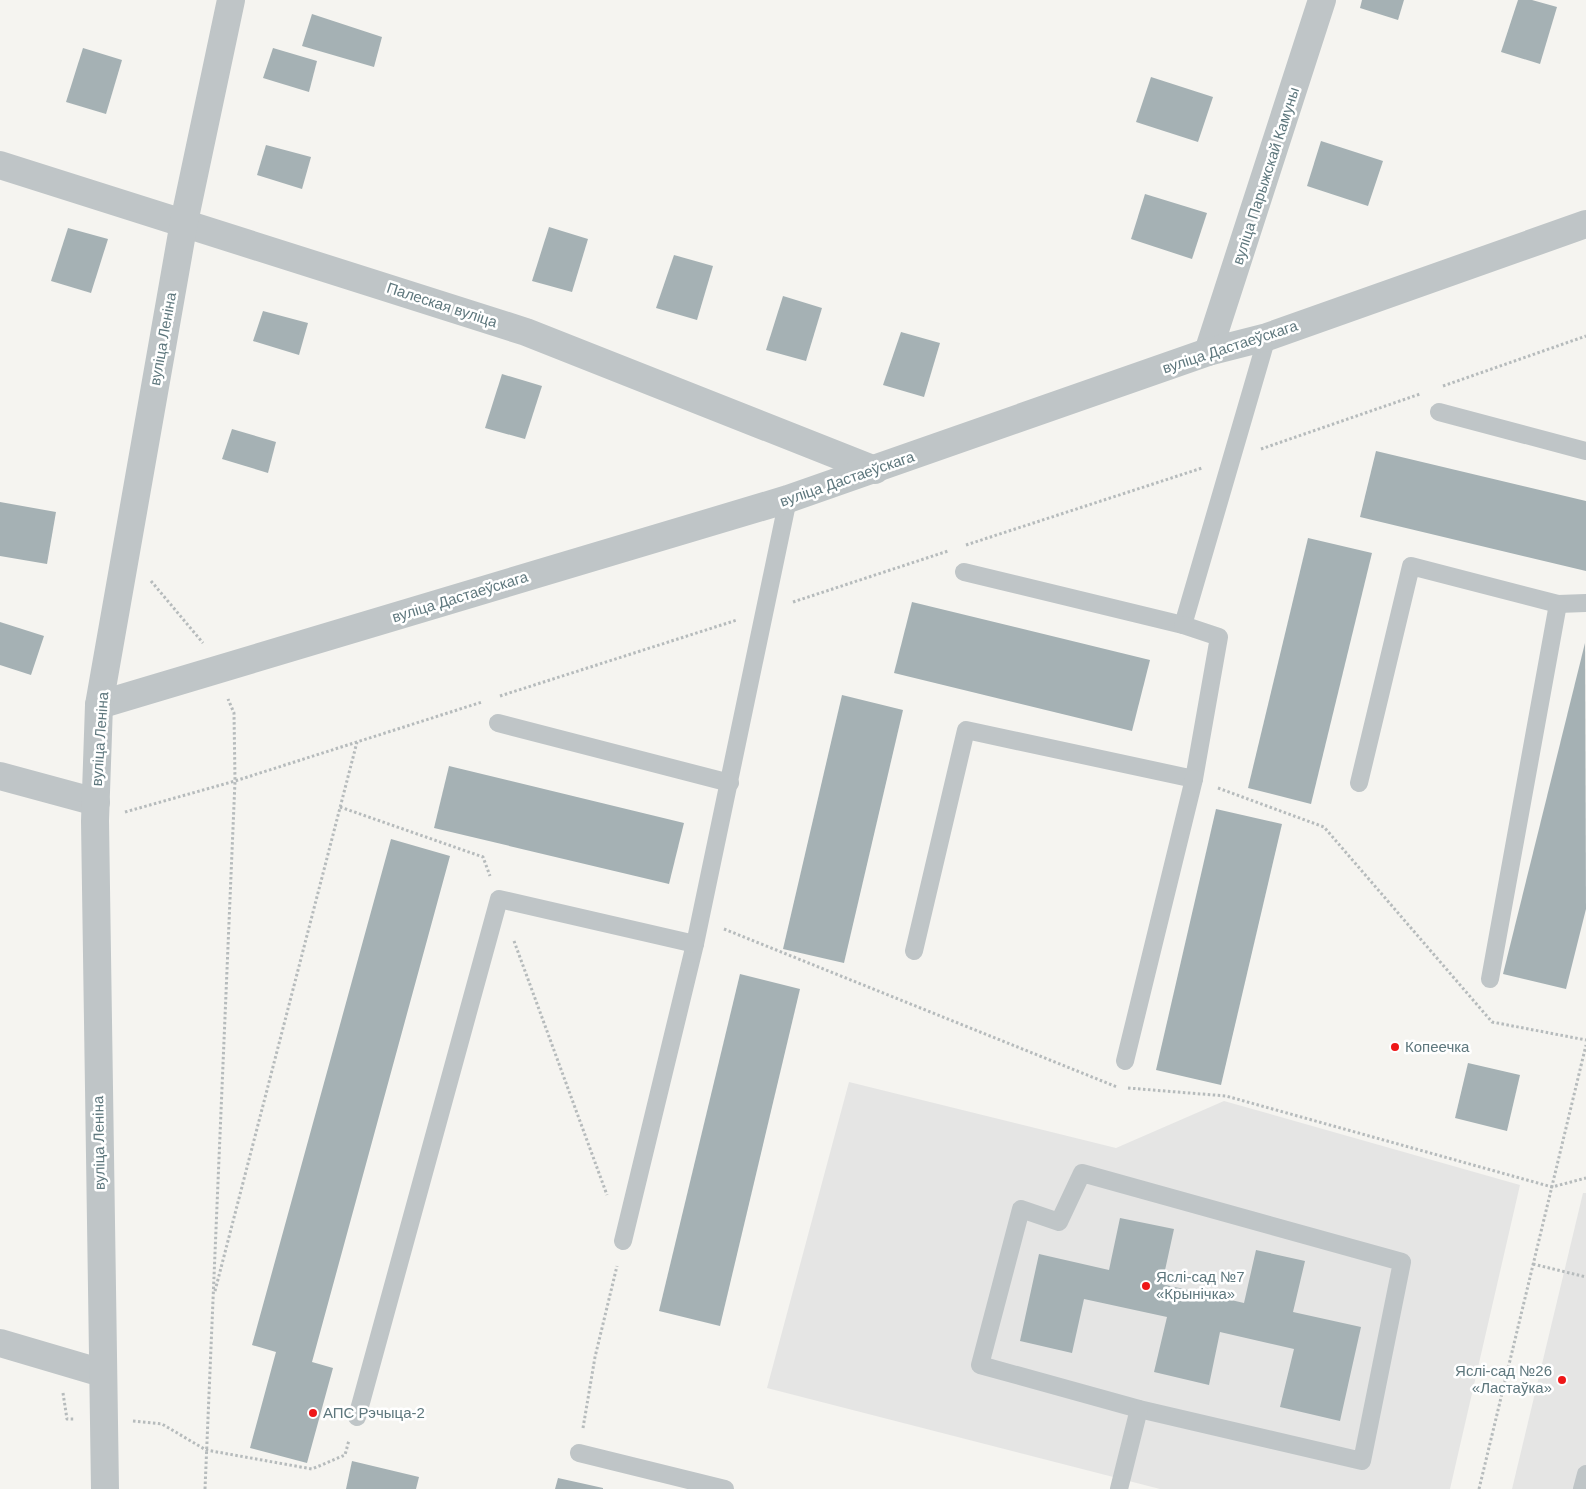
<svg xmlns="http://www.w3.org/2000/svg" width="1586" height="1489" font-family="Arial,sans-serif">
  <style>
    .built { fill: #e5e5e4 }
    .building { fill: #a5b1b4 }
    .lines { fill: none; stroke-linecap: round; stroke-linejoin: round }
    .path { stroke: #b6bbbc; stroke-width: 3; stroke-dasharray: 2.5 2.5; stroke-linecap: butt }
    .service { stroke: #bfc5c7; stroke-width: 18 }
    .minor { stroke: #bfc5c7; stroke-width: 28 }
    .tertiary { stroke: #bfc5c7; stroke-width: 28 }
    .poi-dot { fill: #ee1718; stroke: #fff; stroke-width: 2 }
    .labels { text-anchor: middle; stroke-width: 5; stroke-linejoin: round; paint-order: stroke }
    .street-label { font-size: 15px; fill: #5e777d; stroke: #fff }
    .poi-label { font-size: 15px; fill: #5e777d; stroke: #fff; text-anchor: start }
  </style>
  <rect width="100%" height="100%" fill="#f5f4f0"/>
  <g class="built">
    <polygon points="849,1082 1116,1148 1224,1101 1520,1185 1450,1489 1160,1489 767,1388"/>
    <polygon points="1583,1193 1586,1193 1586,1489 1512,1489"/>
  </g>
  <g class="building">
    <polygon points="1362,0 1404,0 1398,20 1360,8"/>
    <polygon points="1518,0 1532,0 1557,7 1540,64 1501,52"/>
    <polygon points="312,14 382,37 374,67 302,46"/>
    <polygon points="83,48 122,60 106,114 66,102"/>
    <polygon points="273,48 317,61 309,92 263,78"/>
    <polygon points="1151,77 1213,97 1198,142 1136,122"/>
    <polygon points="1321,141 1383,161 1368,206 1307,186"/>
    <polygon points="266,145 311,157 302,189 257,175"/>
    <polygon points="1145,194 1207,213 1192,259 1131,239"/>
    <polygon points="549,227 588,239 572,292 532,281"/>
    <polygon points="68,228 108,239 91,293 51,281"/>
    <polygon points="674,255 713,266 697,320 656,308"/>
    <polygon points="783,296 822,308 806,361 766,350"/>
    <polygon points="263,311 308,323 299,355 253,341"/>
    <polygon points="901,332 940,343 924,397 883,385"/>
    <polygon points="502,374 542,386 525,439 485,428"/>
    <polygon points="232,429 276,442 268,473 222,459"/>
    <polygon points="1376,451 1586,501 1586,571 1360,517"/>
    <polygon points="0,502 56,512 47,564 0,556"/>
    <polygon points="1308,538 1372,553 1311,804 1248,788"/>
    <polygon points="912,602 1150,660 1132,731 894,673"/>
    <polygon points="0,622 44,636 31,675 0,665"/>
    <polygon points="1585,643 1586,909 1566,989 1503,974"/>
    <polygon points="842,695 903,710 844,963 783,949"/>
    <polygon points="449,766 684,823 669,884 434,828"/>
    <polygon points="1216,809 1282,824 1221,1085 1156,1070"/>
    <polygon points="391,839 450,856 312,1362 333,1368 307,1463 250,1448 276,1352 252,1345"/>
    <polygon points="740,974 800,989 720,1326 659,1311"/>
    <polygon points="1468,1063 1520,1075 1507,1131 1455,1118"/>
    <polygon points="1120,1218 1174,1229 1162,1284 1244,1303 1256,1250 1305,1261 1293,1312 1361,1327 1340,1421 1280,1407 1294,1349 1220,1332 1209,1385 1154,1372 1167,1317 1084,1299 1072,1353 1020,1341 1039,1254 1109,1270"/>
    <polygon points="352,1461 419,1477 416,1489 346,1489"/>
    <polygon points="558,1478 603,1488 603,1489 555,1489"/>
  </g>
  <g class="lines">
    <g class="path">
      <polyline points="1443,386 1586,336"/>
      <polyline points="1261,449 1420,394"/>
      <polyline points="966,545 1202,468"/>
      <polyline points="151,581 203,643"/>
      <polyline points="793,602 948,551"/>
      <polyline points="500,696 737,620"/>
      <polyline points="1218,788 1324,827 1492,1022 1586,1040"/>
      <polyline points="340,807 483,857 490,876"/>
      <polyline points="125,812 235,781 482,702"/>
      <polyline points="724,929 1117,1087"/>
      <polyline points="514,941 607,1195"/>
      <polyline points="1128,1088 1226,1096 1552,1187 1586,1178"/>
      <polyline points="1533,1264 1586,1277"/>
      <polyline points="215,1291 357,742"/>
      <polyline points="63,1393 67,1419 75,1419"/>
      <polyline points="133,1421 162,1424 206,1450 312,1469 345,1455 349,1440"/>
      <polyline points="583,1428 595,1357 617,1266"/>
      <polyline points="205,1489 235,781 234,713 228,699"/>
      <polyline points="1479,1489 1586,1045"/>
    </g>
    <g class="service">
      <polyline points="1439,412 1586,451"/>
      <polyline points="964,572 1183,625 1267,337"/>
      <polyline points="498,723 730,783"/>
      <polyline points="1359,783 1411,566 1558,604 1586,603"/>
      <polyline points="914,951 966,730 1194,779 1219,637 1183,625"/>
      <polyline points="1490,979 1558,604"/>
      <polyline points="1125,1061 1194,779"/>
      <polygon points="1082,1173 1402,1262 1362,1461 1139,1409 980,1365 1021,1209 1059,1222"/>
      <polyline points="623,1241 695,944"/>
      <polyline points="357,1417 499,899 695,944 788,499"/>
      <polyline points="579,1453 725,1489"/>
      <polyline points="1119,1489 1139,1409"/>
      <polyline points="1582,1489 1586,1474"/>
    </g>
    <g class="minor">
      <polyline points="0,165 526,332 875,470"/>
      <polyline points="1208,352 1322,0"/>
      <polyline points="0,776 96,802"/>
      <polyline points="0,1343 102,1373"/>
    </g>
    <g class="tertiary">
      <polyline points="99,705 788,499 1208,352 1267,337 1586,224"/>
      <polyline points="105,1489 95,821 99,705 184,222 231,0"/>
    </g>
  </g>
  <g class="poi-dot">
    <circle cx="1395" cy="1047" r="5"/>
    <circle cx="1146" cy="1286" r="5"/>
    <circle cx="1562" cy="1380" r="5"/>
    <circle cx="313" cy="1413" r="5"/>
  </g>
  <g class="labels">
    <g class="street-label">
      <text transform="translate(1266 176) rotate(-72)" y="5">вуліца Парыжскай Камуны</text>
      <text transform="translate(442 305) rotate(18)" y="5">Палеская вуліца</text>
      <text transform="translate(163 339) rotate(-80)" y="5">вуліца Леніна</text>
      <text transform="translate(1230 347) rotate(-18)" y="5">вуліца Дастаеўскага</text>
      <text transform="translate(847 479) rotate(-19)" y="5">вуліца Дастаеўскага</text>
      <text transform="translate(460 597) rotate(-17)" y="5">вуліца Дастаеўскага</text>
      <text transform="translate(100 739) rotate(-86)" y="5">вуліца Леніна</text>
      <text transform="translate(99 1143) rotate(-91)" y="5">вуліца Леніна</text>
    </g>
    <g class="poi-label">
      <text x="1405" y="1052">Копеечка</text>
      <text x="1156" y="1282">Яслі-сад №7<tspan x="1156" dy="17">«Крынічка»</tspan></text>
      <text x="1552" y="1376" text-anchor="end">Яслі-сад №26<tspan x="1552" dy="17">«Ластаўка»</tspan></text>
      <text x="323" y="1418">АПС Рэчыца-2</text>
    </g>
  </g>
</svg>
